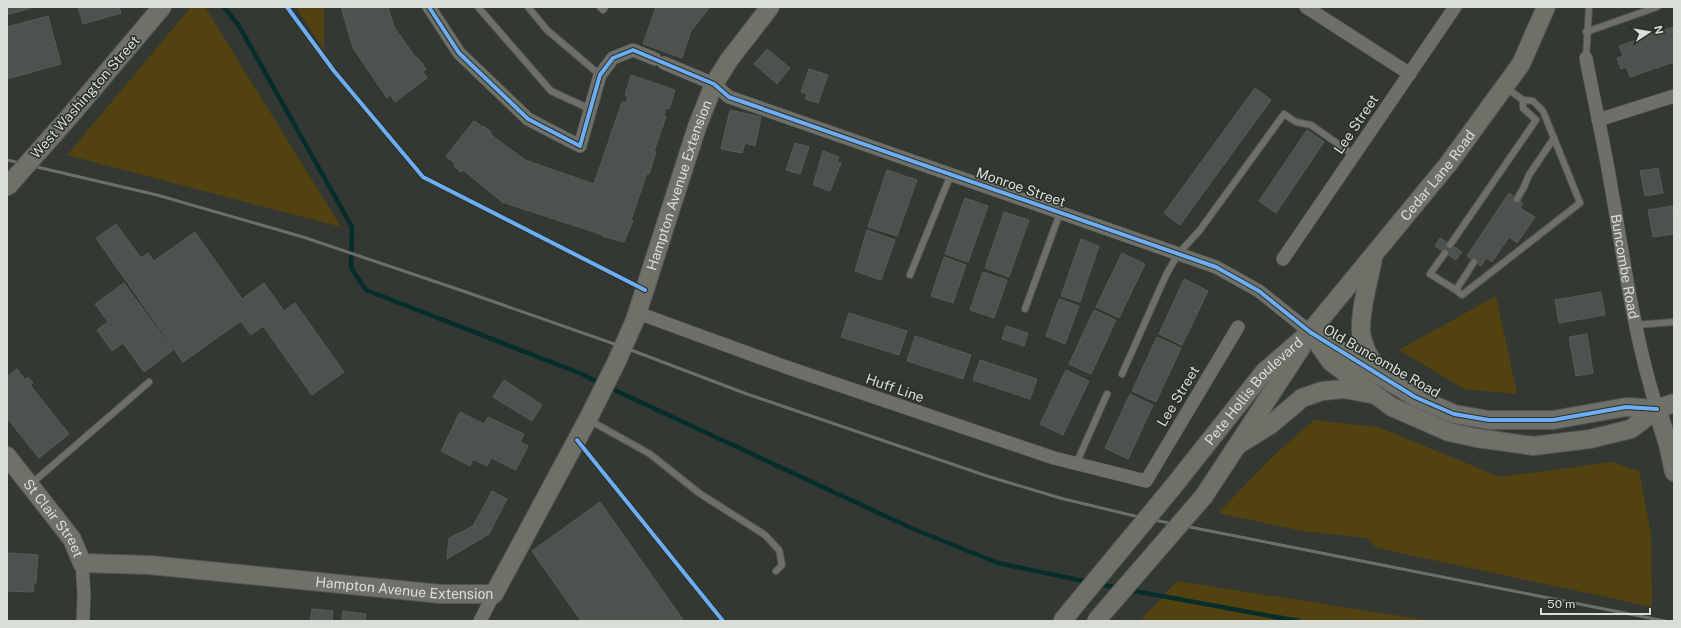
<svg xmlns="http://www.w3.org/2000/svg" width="1681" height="628" font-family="'Public Sans',sans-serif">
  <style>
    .green { fill: #51420f }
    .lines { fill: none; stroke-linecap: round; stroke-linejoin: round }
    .stream { stroke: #052d2b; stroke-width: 4.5 }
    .building { fill: #4e524f; stroke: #585c58 }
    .lane-casing { stroke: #535552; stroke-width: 8 }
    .street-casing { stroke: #535552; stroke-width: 14 }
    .secondary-casing { stroke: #535552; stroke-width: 20 }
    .lane { stroke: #6d6f68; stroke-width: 6 }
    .street { stroke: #6d6f68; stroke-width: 13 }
    .secondary { stroke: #6f7169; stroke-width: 18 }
    .rail { stroke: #6c6f6a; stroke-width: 3 }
    .secondary-bridge-casing { stroke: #535552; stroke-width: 20; stroke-linecap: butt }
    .secondary-bridge { stroke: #6f7169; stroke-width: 18 }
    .cycleway-casing { stroke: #293027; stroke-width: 6 }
    .cycleway { stroke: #6dadf4; stroke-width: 4 }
    .labels { text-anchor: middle; stroke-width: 3; stroke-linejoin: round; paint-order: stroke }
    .street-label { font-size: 14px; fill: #d9ded8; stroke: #293027 }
  </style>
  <rect width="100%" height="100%" fill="#343833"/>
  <g class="green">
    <polygon points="191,7 205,7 341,227 67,155"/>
    <polygon points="296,7 324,7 324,51"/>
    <polygon points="1496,296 1517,394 1464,389 1399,350"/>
    <polygon points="1314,420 1378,427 1500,477 1612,462 1639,471 1651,534 1652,607 1377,548 1367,538 1302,531 1218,513 1274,455"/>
    <polygon points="1177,581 1432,621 1140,621"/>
  </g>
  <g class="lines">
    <g class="stream">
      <polyline points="224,7 239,26 352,227 351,268 366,290 582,374 601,384"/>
      <polyline points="608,387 911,528 998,563 1088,582"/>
      <polyline points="1097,584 1120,588"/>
      <polyline points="1129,590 1298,621"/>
    </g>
  </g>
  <g class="building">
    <polygon points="7,7 34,7 7,15"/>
    <polygon points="78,7 119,7 121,13 83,24"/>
    <polygon points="341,7 388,7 394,27 416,58 417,57 426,69 423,72 427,78 395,102 390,95 387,98 353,48"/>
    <polygon points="656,7 710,7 691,31 682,58 643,44"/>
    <polygon points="48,16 61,64 7,79 7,27"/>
    <polygon points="1674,27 1674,62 1630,77 1626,67 1621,69 1617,58 1623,56 1619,46"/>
    <polygon points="767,49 790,68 777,84 754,64"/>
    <polygon points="809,69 828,75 818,103 805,99 807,94 801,92"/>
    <polygon points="631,75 675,90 669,109 666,108 664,115 666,117 654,151 656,152 649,174 647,173 631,220 633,221 624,242 602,236 603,235 502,202 463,170 461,172 454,166 455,164 446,156 474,121 483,127 484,126 491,132 490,134 525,160 594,184 622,102 626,103 628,96 625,95"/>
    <polygon points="1255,88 1271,100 1180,225 1164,213"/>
    <polygon points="730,110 761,117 755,146 745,143 742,153 721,149"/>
    <polygon points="1307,130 1324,142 1276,213 1259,201"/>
    <polygon points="795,143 809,147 800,174 786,170"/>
    <polygon points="823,151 839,157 837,162 841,163 830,191 813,185"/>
    <polygon points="1658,168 1663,193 1645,196 1640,171"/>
    <polygon points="887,170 917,180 897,236 868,227"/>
    <polygon points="1509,193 1523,203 1520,208 1535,217 1517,243 1509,237 1492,262 1486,258 1481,266 1467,256"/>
    <polygon points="965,198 988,206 968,262 945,254"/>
    <polygon points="1672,206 1674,217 1673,234 1653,237 1648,210"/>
    <polygon points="1004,212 1029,220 1009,277 985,268"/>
    <polygon points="116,224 141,258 148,253 154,261 195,232 242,299 264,283 284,311 295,303 344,372 312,395 263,326 251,335 241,321 183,362 96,238"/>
    <polygon points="867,230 895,240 881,280 855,271"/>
    <polygon points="1440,238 1462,252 1456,260 1435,246"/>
    <polygon points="1081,239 1099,246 1080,302 1061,296"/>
    <polygon points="1122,253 1145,264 1119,318 1096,307"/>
    <polygon points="944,257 966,265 953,303 931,296"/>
    <polygon points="983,272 1007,280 994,318 970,310"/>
    <polygon points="1184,279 1208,291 1182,345 1159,334"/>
    <polygon points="124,283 173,350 144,372 123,343 112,351 97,330 108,322 95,304"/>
    <polygon points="1601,292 1605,315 1559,323 1555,300"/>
    <polygon points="1059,299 1079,306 1065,344 1046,336"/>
    <polygon points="1094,310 1116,320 1091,374 1069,364"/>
    <polygon points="849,313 907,331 899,355 841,337"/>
    <polygon points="1006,326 1028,333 1024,346 1002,339"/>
    <polygon points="1587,334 1593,373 1576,376 1569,337"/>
    <polygon points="915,336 971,355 963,379 907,361"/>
    <polygon points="1157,337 1181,348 1156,402 1132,391"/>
    <polygon points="980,360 1037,379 1030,399 973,380"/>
    <polygon points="17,369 25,380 28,377 33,383 30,385 69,434 39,458 7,418 7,377"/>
    <polygon points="1066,370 1089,381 1063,435 1040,424"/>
    <polygon points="504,380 542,405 532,421 493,397"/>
    <polygon points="1130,394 1153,405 1128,459 1105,448"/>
    <polygon points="460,412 484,424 488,417 524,434 520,442 528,446 516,470 491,458 487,466 473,459 470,466 441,451"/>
    <polygon points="492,491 507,499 489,534 473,526"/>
    <polygon points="600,502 684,621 581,621 532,551"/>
    <polygon points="473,526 489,534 447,559 449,538"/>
    <polygon points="7,553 38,555 36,583 34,583 33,592 7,591"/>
    <polygon points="312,609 333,611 332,621 310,621"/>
    <polygon points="343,611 366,614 365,621 342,621"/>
  </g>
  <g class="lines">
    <g class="lane-casing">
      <g id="lane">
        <polyline points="478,7 551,91 590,109"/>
        <polyline points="528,7 547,30 600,75"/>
        <polyline points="600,7 603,10 605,7"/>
        <polyline points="1586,32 1657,7"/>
        <polyline points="1586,58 1589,7"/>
        <polyline points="1517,199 1524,187 1529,175 1554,138"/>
        <polyline points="1450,245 1536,120 1523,108 1523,100"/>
        <polyline points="1445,253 1430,274 1456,290 1474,262"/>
        <polyline points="910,275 951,174"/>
        <polyline points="1456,290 1462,295 1580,203 1543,111 1533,101 1523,100 1505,87"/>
        <polyline points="1025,309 1060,213"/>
        <polyline points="1635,325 1674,322"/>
        <polyline points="1122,374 1166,275 1178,254 1200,230 1284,114 1296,122 1311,125 1354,155"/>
        <polyline points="589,420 650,454 699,493 765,535 779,550 782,565 776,571"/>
        <polyline points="1076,464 1107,394"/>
        <polyline points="31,484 149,382"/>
      </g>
    </g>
    <g class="street-casing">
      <g id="street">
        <polyline points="429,7 459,53 528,119 580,146 600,75 613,58 633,50 655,59"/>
        <polyline points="1306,7 1410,74"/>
        <path id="s1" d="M1586 58C1594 101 1604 143 1611 186 1624 261 1634 336 1657 409"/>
        <polyline points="664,63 714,84 729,97 1216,267 1259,291 1310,332"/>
        <polyline points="1598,120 1674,96"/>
        <polyline points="1283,259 1455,7"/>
        <polyline points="638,313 786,367 1054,458 1146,481 1238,327"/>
        <polyline points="82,563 84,595 83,621"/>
        <polyline points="480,621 494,594"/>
      </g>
    </g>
    <g class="secondary-casing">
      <g id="secondary">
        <polyline points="70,116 162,7"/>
        <path d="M1373 258C1369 281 1360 308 1361 331 1362 346 1372 361 1379 374"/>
        <polyline points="1310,332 1331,362 1392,407 1449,432 1477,438 1533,446 1590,439 1631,429 1657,409 1674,403"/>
        <polyline points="1315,335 1415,397 1454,414 1489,420 1553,420 1626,407 1657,409"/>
        <polyline points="1657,409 1668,444 1674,472"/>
        <polyline points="1241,443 1270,425 1302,398 1322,391 1344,389 1371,394"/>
        <path id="s2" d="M7 456 65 530 72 539 82 563 149 565 441 594H494L588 419 617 361 635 320 697 127 714 84 729 60 770 7"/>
        <path id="s3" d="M1172 488 1264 372 1310 332 1449 163 1521 64 1546 7"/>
        <polyline points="1204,496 1301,348"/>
      </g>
    </g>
    <use href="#lane" class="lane"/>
    <use href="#street" class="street"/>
    <use href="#secondary" class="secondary"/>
    <polyline class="rail" points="7,160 157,195 303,237 463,291 623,347 747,394 987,476 1060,498 1139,517 1665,621"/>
    <g class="secondary-bridge-casing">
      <g id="secondary-bridge">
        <polyline points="7,187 70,116"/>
        <polyline points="1062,621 1172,488"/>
        <polyline points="1096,621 1204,496"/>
      </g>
    </g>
    <use href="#secondary-bridge" class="secondary-bridge"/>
    <g class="cycleway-casing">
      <g id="cycleway">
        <polyline points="287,7 334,71 423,177 645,290"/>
        <polyline points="429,7 459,53 528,119 580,146 600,75 613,58 633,50 714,84 729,97 1216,267 1259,291 1310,332 1415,397 1454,414 1489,420 1553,420 1626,407 1657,409"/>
        <polyline points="577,440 723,621"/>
      </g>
    </g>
    <use href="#cycleway" class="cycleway"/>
  </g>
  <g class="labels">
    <g class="street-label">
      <text transform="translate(85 97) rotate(-49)" y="5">West Washington Street</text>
      <text transform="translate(1356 124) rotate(-56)" y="5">Lee Street</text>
      <text dy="5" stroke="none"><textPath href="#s3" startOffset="411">Cedar Lane Road</textPath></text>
      <text dy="5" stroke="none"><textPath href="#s2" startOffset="995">Hampton Avenue Extension</textPath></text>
      <text transform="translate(1021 187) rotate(19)" y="5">Monroe Street</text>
      <text dy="5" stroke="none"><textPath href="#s1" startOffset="212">Buncombe Road</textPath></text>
      <text transform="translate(1382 361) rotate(30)" y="5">Old Buncombe Road</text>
      <text transform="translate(895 388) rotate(19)" y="5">Huff Line</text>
      <text dy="5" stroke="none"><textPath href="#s3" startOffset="127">Pete Hollis Boulevard</textPath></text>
      <text transform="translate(1178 396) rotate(-59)" y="5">Lee Street</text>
      <text dy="5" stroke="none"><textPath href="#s2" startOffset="78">St Clair Street</textPath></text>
      <text dy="5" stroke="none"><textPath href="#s2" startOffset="455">Hampton Avenue Extension</textPath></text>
    </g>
  </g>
  <rect width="1681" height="628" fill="none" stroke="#d9ded8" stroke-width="16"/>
  <g transform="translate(1649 32) rotate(78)" stroke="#293027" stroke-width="3" paint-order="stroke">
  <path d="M0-3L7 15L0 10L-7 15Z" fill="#d9ded8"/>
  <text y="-6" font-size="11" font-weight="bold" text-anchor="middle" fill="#d9ded8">N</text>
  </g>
  <path d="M1541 608v6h109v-6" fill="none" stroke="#d9ded8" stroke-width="2"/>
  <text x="1547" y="608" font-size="12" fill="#d9ded8" stroke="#293027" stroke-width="3" paint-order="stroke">50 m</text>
</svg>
